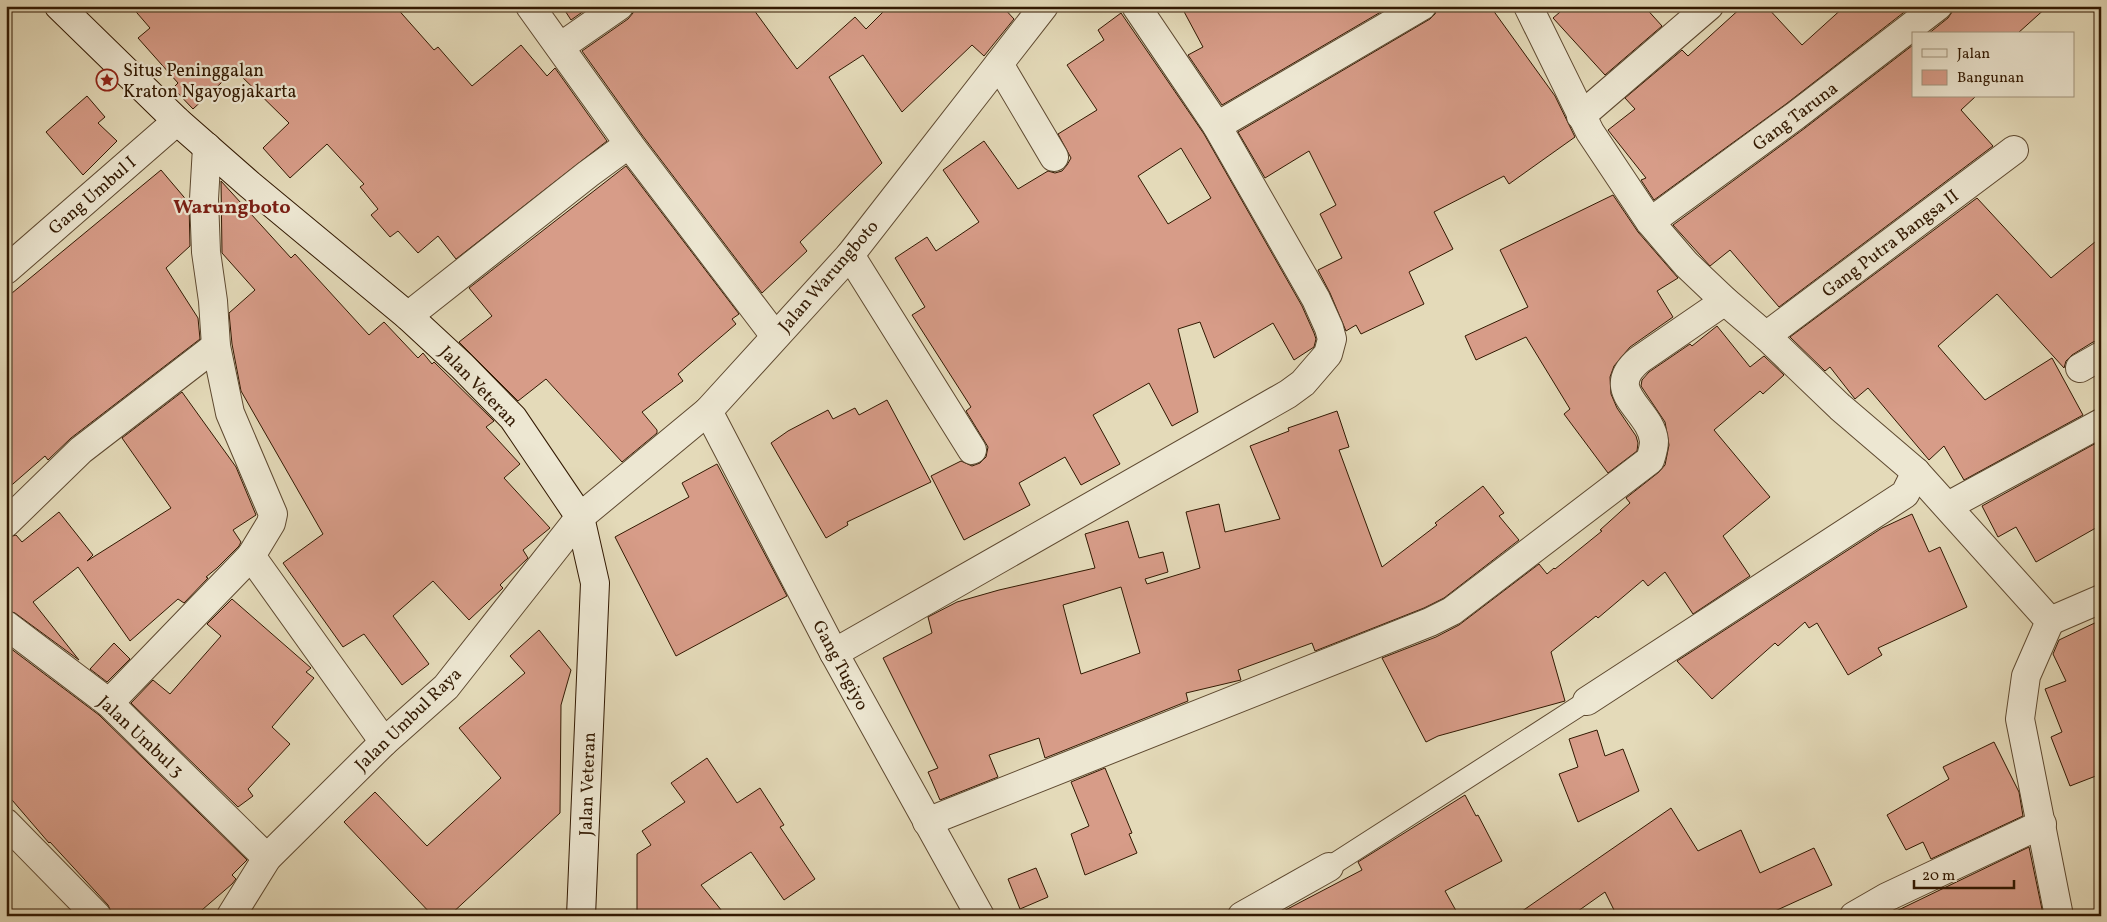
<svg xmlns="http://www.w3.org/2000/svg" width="2107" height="922" font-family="Vollkorn,serif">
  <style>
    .building { fill: #d79c88; stroke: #321902; fill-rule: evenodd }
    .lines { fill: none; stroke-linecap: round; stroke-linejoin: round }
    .lane-casing { stroke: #5e4930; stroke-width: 22 }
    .street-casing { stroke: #5e4930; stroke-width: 30 }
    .secondary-casing { stroke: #321902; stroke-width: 30 }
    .lane { stroke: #ede7d2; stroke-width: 20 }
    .street { stroke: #ede7d2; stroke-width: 28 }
    .secondary { stroke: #ede7d2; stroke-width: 28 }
    .labels { text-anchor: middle; stroke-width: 4.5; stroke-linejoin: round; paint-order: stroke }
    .poi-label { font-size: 18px; fill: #321902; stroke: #ede7d2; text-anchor: start }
    .street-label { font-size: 18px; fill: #321902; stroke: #ede7d2 }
    .quarter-label { font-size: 20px; font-weight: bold; fill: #7a1f14; stroke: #ede7d2 }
  </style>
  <rect width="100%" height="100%" fill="#e4dab9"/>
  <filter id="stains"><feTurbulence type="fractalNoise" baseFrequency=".004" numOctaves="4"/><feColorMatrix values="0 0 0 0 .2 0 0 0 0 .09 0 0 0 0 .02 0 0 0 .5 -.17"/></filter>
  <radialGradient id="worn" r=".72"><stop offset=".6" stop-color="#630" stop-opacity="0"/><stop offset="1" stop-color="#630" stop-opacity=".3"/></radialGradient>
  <g class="building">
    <polygon points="131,6 395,6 434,50 438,47 472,86 521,45 547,76 555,68 607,141 456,259 438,236 418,253 398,231 390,237 371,215 378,209 360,187 364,184 327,144 290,178 263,148 289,123 235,70 193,109 173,88 178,83 138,38 150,28"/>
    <polygon points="562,6 591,6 571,20"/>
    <polygon points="634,6 751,6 797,69 855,17 866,29 889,6 1002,6 1014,19 984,56 972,45 902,112 863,55 829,77 882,163 800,242 807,251 762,293 642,135 582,51 628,19 633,13"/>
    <polygon points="1181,6 1391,6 1222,105 1188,55 1203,47"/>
    <polygon points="1438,6 1490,6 1555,96 1575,137 1509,184 1504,176 1434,212 1453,249 1409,272 1424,304 1361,334 1356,325 1346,331 1330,293 1318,270 1342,258 1320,214 1336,205 1309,151 1265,178 1238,132 1430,19 1435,14"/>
    <polygon points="1567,6 1644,6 1662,26 1605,75 1553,18"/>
    <polygon points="1743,6 1766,6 1802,45 1845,6 1912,6 1786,104 1654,200 1641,180 1646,178 1608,130 1635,109 1625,98 1682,50 1688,56"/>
    <polygon points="1953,6 2048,6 2017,34 1928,34 1948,18 1952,12"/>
    <path d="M1121 13 1204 134 1302 306 1314 333 1316 339 1314 347 1294 360 1273 323 1214 358 1200 322 1178 329 1198 412 1172 426 1149 383 1093 415 1120 464 1081 485 1065 457 1019 483 1030 505 964 540 931 476 961 461 972 466 980 463 986 457 988 447 966 411 971 407 912 315 925 307 895 258 927 237 936 251 979 222 943 170 984 141 1018 189 1048 171 1055 173 1062 171 1067 165 1071 158 1058 134 1097 110 1067 65 1104 40 1098 30ZM1181 148 1211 198 1168 224 1138 176Z"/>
    <polygon points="1913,45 1913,96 1976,96 1961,110 1993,146 1779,307 1730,250 1710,266 1673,225 1805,128"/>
    <polygon points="87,96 105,117 98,123 117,141 83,175 46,132"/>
    <polygon points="626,166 739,314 732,319 736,324 678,374 683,381 642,412 657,430 657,433 622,462 546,379 518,401 459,342 492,316 469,288"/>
    <polygon points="161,170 189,203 190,246 166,268 198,318 200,339 71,438 48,460 45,456 6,490 6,298"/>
    <polygon points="221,181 291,258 295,254 369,335 384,322 418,358 423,353 432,364 434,362 494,421 486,427 520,464 504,478 550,528 523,550 528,558 500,585 503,588 469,620 433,581 393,616 429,664 402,685 364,634 343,647 283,563 323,534 241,391 232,344 229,313 255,290 222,253"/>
    <polygon points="1613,195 1638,232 1678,278 1657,291 1673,317 1630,347 1614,366 1610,377 1611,394 1617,408 1636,436 1638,443 1637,451 1608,473 1564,414 1570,409 1526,337 1476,360 1465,336 1528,307 1500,250"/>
    <polygon points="1977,198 2051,278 2101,237 2101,340 2093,342 2072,355 2066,361 2064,368 1997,294 1938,346 1985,400 2052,358 2083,415 1964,480 1944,446 1929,460 1868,388 1855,399 1830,367 1825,371 1790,337"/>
    <polygon points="1717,326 1750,367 1764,356 1784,375 1763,394 1760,391 1714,430 1770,497 1723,536 1750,576 1693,614 1665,572 1648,586 1643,580 1598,618 1596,616 1551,652 1565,701 1438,736 1426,742 1382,658 1436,637 1459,625 1539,564 1547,574 1554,568 1555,569 1602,531 1600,530 1630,503 1626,498 1659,472 1665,465 1669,445 1665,422 1641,386 1642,380 1649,372 1690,344 1692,346"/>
    <polygon points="182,392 236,467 256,515 233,530 241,542 239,546 217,568 206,577 208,578 184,603 178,599 130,641 78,567 33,602 79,660 15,613 6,610 6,538 16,535 22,542 59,512 93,555 87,561 171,508 122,438"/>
    <polygon points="887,400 931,482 847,522 848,525 826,538 771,443 788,431 828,410 833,419 855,408 859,415"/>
    <path d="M1337 411 1349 447 1339 450 1382 567 1437 525 1435 523 1483 486 1504 513 1499 516 1519 540 1444 598 1424 608 1315 651 1312 643 1238 670 1241 680 1186 693 1188 701 1045 758 1039 738 989 755 998 777 940 800 928 772 938 768 883 658 932 633 928 617 957 602 999 590 1095 568 1085 534 1128 521 1139 558 1163 552 1168 572 1145 579 1147 584 1200 568 1186 512 1219 504 1225 532 1280 519 1250 446 1289 431 1288 428ZM1121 587 1140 653 1081 674 1063 605Z"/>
    <polygon points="2098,442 2101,447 2101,525 2036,562 2016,527 1998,537 1982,506"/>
    <polygon points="717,464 787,596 676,656 615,537 689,497 682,483"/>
    <polygon points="1912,514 1929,552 1940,547 1967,607 1878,648 1882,655 1848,675 1817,623 1809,628 1805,622 1778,646 1775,643 1712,699 1677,661 1882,528"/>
    <polygon points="232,599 311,668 306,672 314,678 272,727 290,744 248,789 253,796 238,807 131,703 153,680 170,694 221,636 207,624"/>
    <polygon points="2101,620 2101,774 2070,786 2051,737 2062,732 2045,689 2066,681 2053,654 2059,640"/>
    <polygon points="539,630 571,670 561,705 560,813 449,916 433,916 344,822 375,792 427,846 501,778 459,728 525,673 510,656"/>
    <polygon points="114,643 130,659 107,682 90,669"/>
    <polygon points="6,645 99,715 247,860 232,875 236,879 232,884 195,916 113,916 108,905 50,842 49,843 6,793"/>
    <polygon points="1597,730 1605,756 1623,749 1639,791 1578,822 1559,774 1578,767 1569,739"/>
    <polygon points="1994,742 2019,792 2023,816 1931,859 1923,842 1906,850 1887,815 1949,779 1943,767"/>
    <polygon points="707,758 737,803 760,788 784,825 780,827 815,879 784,900 751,852 701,885 726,916 637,916 637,854 651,845 642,831 685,802 671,783"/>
    <polygon points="1105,768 1132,833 1129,834 1137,853 1085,875 1071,834 1089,826 1071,782"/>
    <polygon points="1465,795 1476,816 1478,815 1502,861 1445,891 1459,916 1274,916 1362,870 1358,862"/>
    <polygon points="1671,808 1698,851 1741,830 1760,873 1814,848 1832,885 1764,916 1617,916 1605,892 1571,916 1515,916"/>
    <polygon points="2029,847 2043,914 2038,916 1886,916"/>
    <polygon points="1036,868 1048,897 1020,909 1008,879"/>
  </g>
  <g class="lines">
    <g class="lane-casing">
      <polyline id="lane" points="1329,867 1587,701"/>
    </g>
    <g class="street-casing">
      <g id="street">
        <polyline points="1528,6 1590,132 1650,222 1686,264 1725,301 1766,336 1840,407 1916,472 2050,621 2026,676 2020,719 2059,916"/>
        <polyline points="560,47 619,6"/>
        <polyline points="999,64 1054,157"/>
        <polyline points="1581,116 1709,6"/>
        <polyline points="1217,126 1422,6"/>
        <polyline points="629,144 775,336"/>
        <polyline points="1650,222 1795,116 1938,6"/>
        <polyline points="850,255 972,450"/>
        <polyline points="6,270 177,121"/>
        <polyline points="408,316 588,174 629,144 530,6"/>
        <polyline points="1766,336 2014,150"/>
        <polyline points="2080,368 2101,356"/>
        <polyline points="708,411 834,653 980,916"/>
        <polyline points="1948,506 2101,423"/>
        <polyline points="6,523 81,450 216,346"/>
        <polyline points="251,556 384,742"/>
        <polyline points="2050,621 2101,599"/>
        <polyline points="6,625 109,703 267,858"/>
        <polyline points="834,653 1288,394 1303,383 1328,354 1332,339 1329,328 1316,299 1217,126 1136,6"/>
        <polyline points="1587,701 1905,494 1916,472"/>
        <polyline points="109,703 251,556 271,523 273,514 230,413 216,346 213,301 206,252 204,199 207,147"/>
        <path d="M927 822 1430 622 1452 611 1650 460C1652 454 1654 448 1654 441 1651 409 1601 392 1639 360L1725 301"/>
        <polyline points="6,823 97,916"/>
        <polyline points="231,916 267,858 384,742 446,687 580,517 708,411 850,255 1044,6"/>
        <polyline points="1242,916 1329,867"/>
        <polyline points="1854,916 1887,897 2042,824"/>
      </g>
    </g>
    <g class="secondary-casing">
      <polyline id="secondary" points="59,6 177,121 250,185 408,316 462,366 513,418 580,517 595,583 581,916"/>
    </g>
    <use href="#lane" class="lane"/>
    <use href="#street" class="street"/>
    <use href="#secondary" class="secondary"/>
  </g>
  <defs>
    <g id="sight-ring" transform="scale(1.125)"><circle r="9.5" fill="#ede7d2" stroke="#8f2418" stroke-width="1.5"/><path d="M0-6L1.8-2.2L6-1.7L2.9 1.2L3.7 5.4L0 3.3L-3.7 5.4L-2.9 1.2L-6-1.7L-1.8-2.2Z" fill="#8f2418"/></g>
  </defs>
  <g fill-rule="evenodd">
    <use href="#sight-ring" x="107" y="80"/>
  </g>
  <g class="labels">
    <g class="poi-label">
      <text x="123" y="76">Situs Peninggalan<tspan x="123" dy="21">Kraton Ngayogjakarta</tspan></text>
    </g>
    <g class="street-label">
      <text transform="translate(1795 116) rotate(-37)" y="6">Gang Taruna</text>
      <text transform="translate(92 195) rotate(-41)" y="6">Gang Umbul I</text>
      <text transform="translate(1890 243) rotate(-37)" y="6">Gang Putra Bangsa II</text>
      <text transform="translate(828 276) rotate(-49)" y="6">Jalan Warungboto</text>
      <text transform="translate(479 386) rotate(46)" y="6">Jalan Veteran</text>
      <text transform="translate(841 665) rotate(62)" y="6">Gang Tugiyo</text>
      <text transform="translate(408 719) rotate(-44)" y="6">Jalan Umbul Raya</text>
      <text transform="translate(141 736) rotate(43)" y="6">Jalan Umbul 3</text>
      <text transform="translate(587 784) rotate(-88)" y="6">Jalan Veteran</text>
    </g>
    <g class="quarter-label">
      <text x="232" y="213">Warungboto</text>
    </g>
  </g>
  <rect width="2107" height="922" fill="none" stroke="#e4dab9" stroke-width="25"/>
  <rect x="8" y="8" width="2092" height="907" fill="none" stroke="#321902" stroke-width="2.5"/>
  <rect x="12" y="12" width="2082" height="897" fill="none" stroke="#321902"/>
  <rect x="1912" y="32" width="162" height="65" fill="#ede7d2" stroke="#a2957f"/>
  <rect x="1922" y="49" width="25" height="8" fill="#ede7d2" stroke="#a2957f"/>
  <text x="1957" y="58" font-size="15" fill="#321902">Jalan</text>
  <rect x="1922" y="70" width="25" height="15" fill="#d79c88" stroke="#a2957f"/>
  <text x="1957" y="82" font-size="15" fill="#321902">Bangunan</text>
  <path d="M1914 880v8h100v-8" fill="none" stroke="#321902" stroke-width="2.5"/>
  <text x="1922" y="880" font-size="15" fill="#321902" stroke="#ede7d2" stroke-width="4" paint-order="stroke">20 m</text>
  <rect width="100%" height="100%" filter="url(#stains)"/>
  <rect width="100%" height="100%" fill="url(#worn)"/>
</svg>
